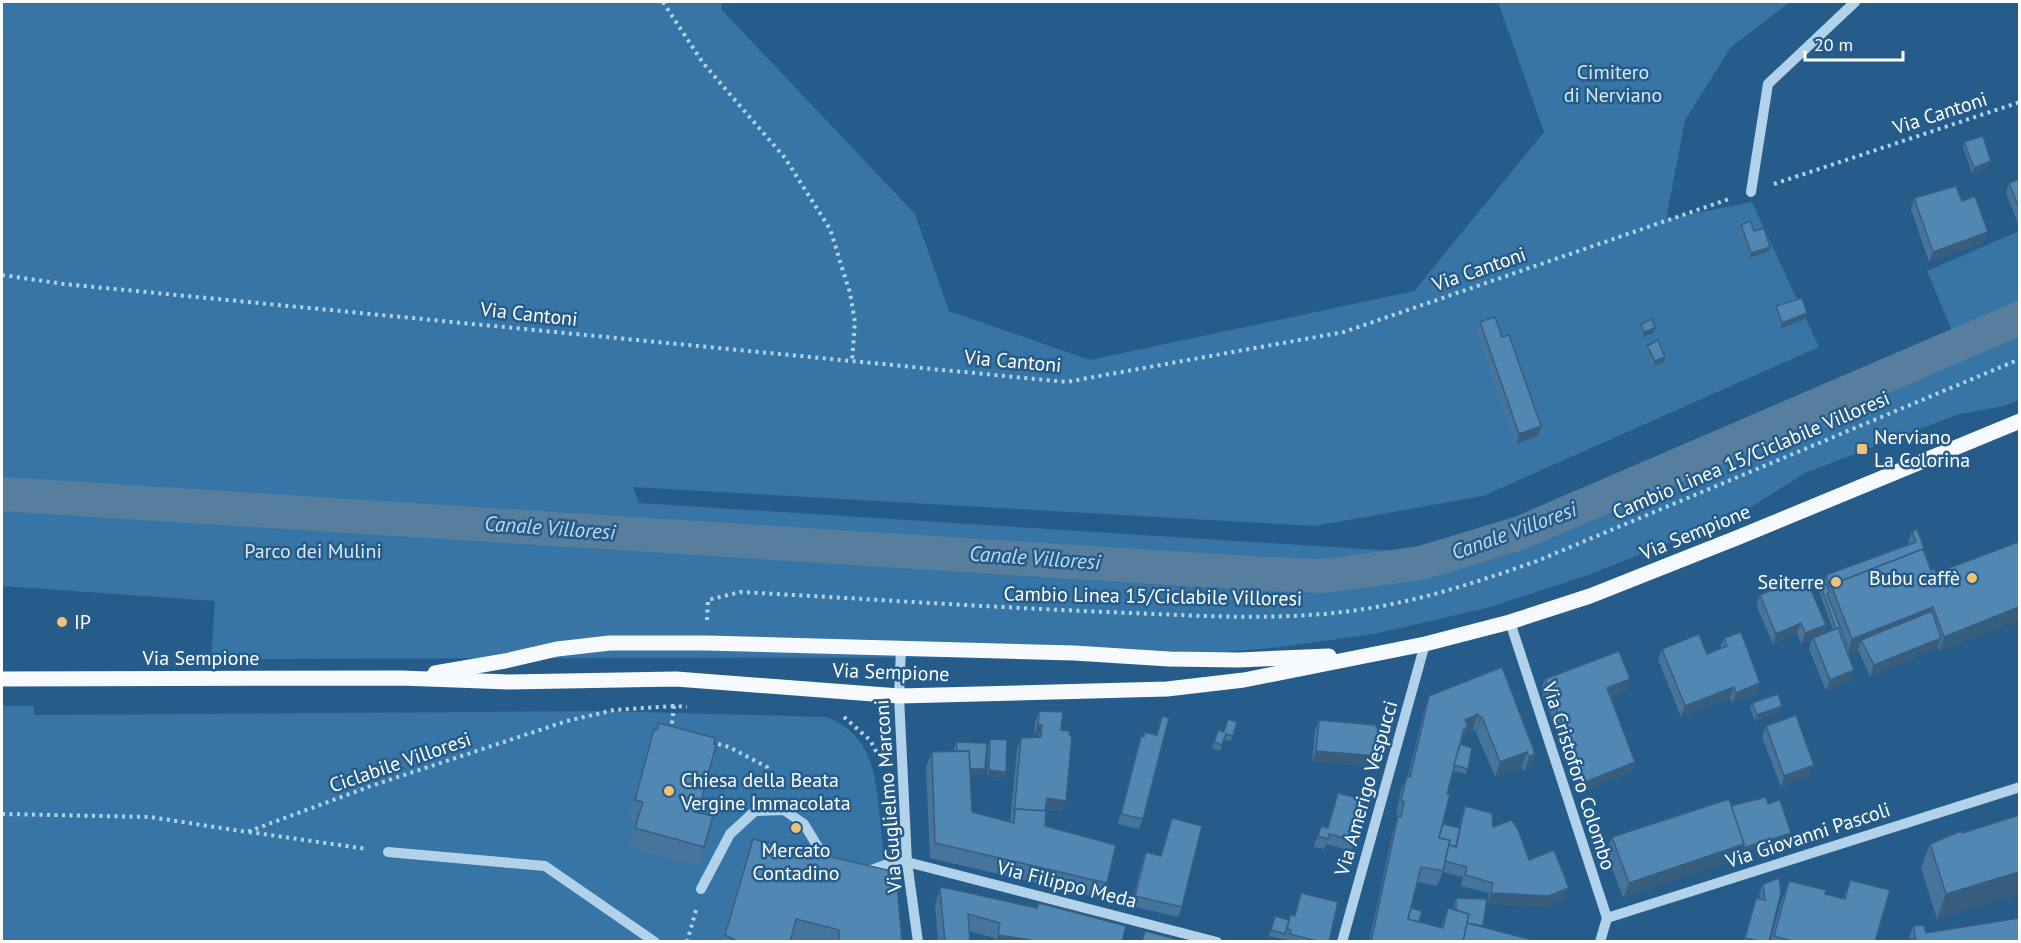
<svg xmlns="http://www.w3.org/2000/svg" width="2021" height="943" font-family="'PT Sans',sans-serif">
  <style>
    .green { fill: #3675a5 }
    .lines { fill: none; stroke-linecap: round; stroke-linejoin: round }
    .canal { stroke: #587e9d; stroke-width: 34 }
    .path { stroke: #b2d2ea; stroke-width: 4; stroke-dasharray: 3 4.5; stroke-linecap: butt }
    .minor { stroke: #b2d2ea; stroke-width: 10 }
    .major { stroke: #f6fafe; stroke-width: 15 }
    .wall { fill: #46749a }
    .shaded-wall { fill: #395e7d }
    .building { fill: #5187b3; stroke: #395e7d; stroke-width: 1.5 }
    .poi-dot { fill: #f4c276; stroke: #255c8a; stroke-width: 2 }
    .labels { text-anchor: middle; stroke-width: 5; stroke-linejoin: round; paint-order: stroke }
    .park-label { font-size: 20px; fill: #d7e9f8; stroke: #255c8a }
    .street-label { font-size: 20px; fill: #fff; stroke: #255c8a }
    .poi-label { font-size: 20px; fill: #fff; stroke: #255c8a; text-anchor: start }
    .water-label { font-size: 21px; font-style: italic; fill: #bedbf1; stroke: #255c8a }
  </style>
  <rect width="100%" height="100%" fill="#255c8a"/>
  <g class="green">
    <polygon points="2,2 722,2 721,9 915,214 949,311 1090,360 1414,291 1544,132 1498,2 1790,2 1731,47 1685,120 1666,219 1752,202 1819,347 1483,496 1315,526 633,487 639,503 1474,556 1664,480 1962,355 1927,271 2019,231 2019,400 2004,406 1959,414 1805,473 1735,517 1588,575 1487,608 1374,634 1273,648 1210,653 1093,657 211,659 215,601 2,586"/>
    <path d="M2 706H34V715L600 711 826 717C869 733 875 769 879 809 881 828 883 847 885 865L721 941H2Z"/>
  </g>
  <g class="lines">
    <polyline class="canal" points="2,494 1264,574 1325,576 1421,563 1520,533 2020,318"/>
    <g class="path">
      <polyline points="663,2 703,63 785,158 830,229 850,293 855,322 852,361"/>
      <polyline points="1774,184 2020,102"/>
      <polyline points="2,275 64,284 1066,382 1344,332 1732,198"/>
      <path d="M707 620 708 600 740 592C870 599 1000 608 1131 613 1206 616 1282 621 1358 610 1420 601 1478 582 1537 561L2020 359"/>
      <polyline points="844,717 870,740 878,755"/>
      <polyline points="671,731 674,706 687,707"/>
      <polyline points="711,742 729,747 767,767 776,789"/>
      <polyline points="2,814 150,817 247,832 371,786 567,721 614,710 674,706 674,702"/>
      <polyline points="249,832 367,849"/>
      <polyline points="687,942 696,910"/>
    </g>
    <g class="minor">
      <polyline points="1751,192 1768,84 1855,2"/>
      <polyline points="1510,622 1607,918 1600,942"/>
      <polyline points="901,649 899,696 907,862 918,942"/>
      <polyline points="388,852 545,866 655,942"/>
      <polyline points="866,872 885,865 907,862 1217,942"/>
      <polyline points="701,889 730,834 755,811 784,810 804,824 824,857 832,863"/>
      <polyline points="1607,918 2020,787"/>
      <polyline points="1342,942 1425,644"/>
    </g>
    <g class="major">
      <polyline points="435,673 505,661 557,649 610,643 706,643 1074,653 1169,659 1239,660 1329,656"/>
      <polyline points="2,679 401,678 509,682 676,679 899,696 1167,689 1244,680 1425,644 1510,622 1590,596 1739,537 2020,421"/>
    </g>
  </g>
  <g class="wall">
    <polygon points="1964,142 1991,161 1989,166 1972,173 1963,147"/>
    <polygon points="2019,179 2019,226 2006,193 2009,183"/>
    <polygon points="1914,198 1962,201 1984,242 1929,262 1911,209"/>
    <polygon points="1741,225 1754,231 1768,252 1749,258 1739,230"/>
    <polygon points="1776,306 1805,319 1780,329 1774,312"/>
    <polygon points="1480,322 1541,426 1538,436 1516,444 1476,332"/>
    <polygon points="1641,324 1653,333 1642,338 1639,329"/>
    <polygon points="1647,346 1665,357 1664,362 1653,366 1645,351"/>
    <polygon points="1912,531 1932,570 1936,573 2019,548 2019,619 1939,651 1938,648 1870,676 1858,650 1848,654 1850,681 1826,691 1809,649 1812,639 1801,644 1797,633 1773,644 1756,605 1760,595 1826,625 1823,634 1833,630 1819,591 1826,575 1909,544 1908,542"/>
    <polygon points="1724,638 1760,683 1757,694 1732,703 1730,698 1681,717 1658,659 1662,649 1707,654 1720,648"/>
    <polygon points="1502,667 1535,753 1530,768 1524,772 1522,767 1495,777 1476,732 1475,733 1473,729 1466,732 1462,742 1460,743 1460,744 1468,769 1466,774 1453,771 1447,794 1443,824 1459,828 1461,817 1465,806 1493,827 1529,860 1565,899 1545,907 1487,903 1489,893 1461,886 1463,877 1443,872 1437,886 1417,882 1411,908 1419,922 1441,927 1448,908 1454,910 1454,903 1456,898 1482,927 1541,942 1369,942 1393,831 1399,816 1396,815 1401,790 1407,776 1408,776 1424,711 1429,696"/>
    <polygon points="1545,679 1630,679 1626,689 1610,696 1635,762 1631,772 1581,792 1541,690"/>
    <polygon points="1752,703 1782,706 1780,711 1755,721 1750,708"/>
    <polygon points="1039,711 1061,730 1069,735 1062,811 1045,809 1045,826 1107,883 1101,898 930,858 926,767 932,752 954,751 954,747 956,742 983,775 970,774 972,812 1010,822 1017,749 1021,738 1038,737 1039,735 1034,735 1035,722"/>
    <polygon points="1162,716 1143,819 1139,829 1118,824 1138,746 1141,736 1143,737 1144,732 1156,734"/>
    <polygon points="1319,720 1373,767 1312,761 1315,730"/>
    <polygon points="1237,722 1231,741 1224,740 1220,751 1212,748 1218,730 1224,732"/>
    <polygon points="659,723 714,744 697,812 704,847 698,866 628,847 636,821 628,819 648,747 654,729 656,729"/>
    <polygon points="1766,726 1810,775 1781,787 1762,737"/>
    <polygon points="990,739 1006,772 1004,777 987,776 988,745"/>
    <polygon points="1338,793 1355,841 1351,851 1326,844 1324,849 1314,847 1321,826 1328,828"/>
    <polygon points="1768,804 1791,833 1787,843 1739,858 1623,898 1606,852 1612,837 1731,806"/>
    <polygon points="2019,815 2019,894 1937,919 1921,868 1930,844"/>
    <polygon points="1172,818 1182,907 1178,917 1131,906 1142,862 1146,852 1160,856"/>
    <polygon points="753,839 902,942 721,942 744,863"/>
    <polygon points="1779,878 1769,942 1743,942 1756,898 1760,899 1759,894 1763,884"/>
    <polygon points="1850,880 1875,942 1770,942 1780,905 1789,881 1825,894 1843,899"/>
    <polygon points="940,889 1122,942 994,942 995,938 969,931 970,942 938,942 935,904"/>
    <polygon points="1301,893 1329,942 1287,942 1287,940 1269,936 1275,916 1289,920 1290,915 1294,916"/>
    <polygon points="1913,926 1926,933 2019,942 1908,940"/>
  </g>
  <g class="shaded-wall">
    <polygon points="1991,161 1989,166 1972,173 1974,168"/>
    <polygon points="1988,232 1984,242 1929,262 1933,252"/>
    <polygon points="1770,247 1768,252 1749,258 1751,253"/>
    <polygon points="1807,313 1805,319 1780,329 1782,323"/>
    <polygon points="1655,328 1653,333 1642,338 1644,332"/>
    <polygon points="1665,357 1664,362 1653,366 1655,361"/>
    <polygon points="1541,426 1538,436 1516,444 1519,434"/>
    <polygon points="1933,607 1928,621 1861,640 1858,650 1847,654 1852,639"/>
    <polygon points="2019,607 2019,619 1939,651 1944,637"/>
    <polygon points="1801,623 1797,633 1773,644 1776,634"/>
    <polygon points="1826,625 1822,635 1801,644 1805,633"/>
    <polygon points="1941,638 1938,648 1870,676 1874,665"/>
    <polygon points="1854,670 1850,681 1826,691 1830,680"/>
    <polygon points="1630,679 1626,689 1603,698 1607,688"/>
    <polygon points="1760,683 1757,694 1732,703 1736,693"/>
    <polygon points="1734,687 1730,698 1681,717 1685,706"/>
    <polygon points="1782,706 1780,711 1755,721 1757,715"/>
    <polygon points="1478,714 1473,729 1466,732 1462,742 1458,744 1465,720"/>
    <polygon points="1482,717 1476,732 1475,733 1480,718"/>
    <polygon points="1038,725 1042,725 1039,735 1034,735"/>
    <polygon points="1316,751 1377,756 1373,767 1312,761"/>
    <polygon points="1527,752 1522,767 1495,777 1500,762"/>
    <polygon points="1535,753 1530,768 1524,772 1529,757"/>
    <polygon points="1635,762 1631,772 1581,792 1585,782"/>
    <polygon points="1814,765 1810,775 1781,787 1784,776"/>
    <polygon points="966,769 985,769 983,775 964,774"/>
    <polygon points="989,770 1006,772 1004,777 987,776"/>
    <polygon points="1047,798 1066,801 1062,811 1043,808"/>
    <polygon points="1791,833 1787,843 1739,858 1623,898 1629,883 1744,844"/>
    <polygon points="2019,872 2019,894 1937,919 1946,894"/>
    <polygon points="1569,888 1565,899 1545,907 1487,903 1491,893"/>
    <polygon points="998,935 1030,940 1029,942 996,942"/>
  </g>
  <g class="building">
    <polygon points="1983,136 1991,161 1974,168 1964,142"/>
    <polygon points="2019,179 2019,208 2009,183"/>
    <polygon points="1956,186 1962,201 1975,196 1988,232 1933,252 1914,198"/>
    <polygon points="1750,221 1754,231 1764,228 1770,247 1751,253 1741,225"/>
    <polygon points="1802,298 1807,313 1782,323 1776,306"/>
    <polygon points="1495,317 1502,337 1509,335 1541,426 1519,434 1480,322"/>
    <polygon points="1652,319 1655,328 1644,332 1641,324"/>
    <polygon points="1658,340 1665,357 1655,361 1647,346"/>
    <polygon points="1917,529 1932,570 1931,570 1923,549 1831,585 1830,586 1826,575 1916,542 1912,531"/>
    <polygon points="2018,542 2019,548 2019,607 1944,637 1933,607 1852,639 1831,585 1923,549 1931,570 1935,569 1936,573"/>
    <polygon points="1805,576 1826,625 1805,633 1801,623 1776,634 1760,595"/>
    <polygon points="1826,584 1829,591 1827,594 1847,645 1844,646 1838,628 1836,629 1821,586"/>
    <polygon points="1932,611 1941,638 1874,665 1861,640"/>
    <polygon points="1838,628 1854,670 1830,680 1813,638"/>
    <polygon points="1741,632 1760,683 1736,693 1734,687 1685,706 1662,649 1699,634 1707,654 1727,646 1724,638"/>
    <polygon points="1619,651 1630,679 1607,688 1635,762 1585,782 1545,679"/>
    <polygon points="1502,667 1535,753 1529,757 1527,752 1500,762 1482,717 1480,718 1478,714 1465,720 1468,727 1464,729 1447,794 1450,794 1439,838 1450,840 1443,871 1421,867 1408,919 1443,928 1448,908 1469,914 1463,942 1371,942 1398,816 1401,817 1404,801 1401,800 1407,776 1410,777 1429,696"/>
    <polygon points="1778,694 1782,706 1757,715 1752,703"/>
    <polygon points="1039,711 1063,712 1061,730 1070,731 1069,735 1072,736 1066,801 1047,798 1045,811 1015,809 1014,814 1021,738 1041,737 1042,725 1038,725"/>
    <polygon points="1796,715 1814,765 1784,776 1766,726"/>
    <polygon points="1162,716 1169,718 1143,819 1121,814 1141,736 1144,737 1144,732 1157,735"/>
    <polygon points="1228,719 1237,722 1233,736 1226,734 1222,745 1214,742 1218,730 1224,732"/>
    <polygon points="1319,720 1375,725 1383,736 1377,756 1316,751"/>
    <polygon points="659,723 715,738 714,744 716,745 699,808 695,808 694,812 713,816 704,847 635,828 643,802 635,800 654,729 657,730"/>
    <polygon points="990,739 1007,740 1006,772 989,770"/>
    <polygon points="956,742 987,743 985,769 970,769 969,751 957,751"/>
    <polygon points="1460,744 1472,748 1468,769 1454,765"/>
    <polygon points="969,751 972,812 1014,823 1015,809 1046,811 1045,826 1116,845 1107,883 935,843 932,752"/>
    <polygon points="1338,793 1365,800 1355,841 1329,834 1328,839 1318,836 1321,826 1328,828"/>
    <polygon points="1766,797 1768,804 1780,800 1791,833 1743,848 1744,844 1731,806"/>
    <polygon points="1729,799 1744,844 1629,883 1612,837"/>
    <polygon points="1465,806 1492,813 1493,827 1512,820 1518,829 1529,860 1554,850 1569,888 1549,896 1491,893 1493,883 1465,875 1467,867 1445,861 1449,845 1456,847"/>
    <polygon points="2019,815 2019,872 1946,894 1930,844 1961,831 1962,833"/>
    <polygon points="1172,818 1202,826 1182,907 1135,896 1146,852 1161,856"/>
    <polygon points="1443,824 1460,828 1456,846 1449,845 1450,840 1439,838"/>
    <polygon points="753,839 896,872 902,942 839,942 839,930 796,919 790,942 739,942 725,935"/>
    <polygon points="1779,878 1781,892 1769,942 1763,942 1745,938 1756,898 1765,900 1763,884"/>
    <polygon points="1850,880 1890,890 1875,942 1796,942 1774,936 1789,881 1826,890 1825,894 1845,899"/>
    <polygon points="942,887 1037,908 1039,903 1126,926 1122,942 1037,942 1030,940 998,935 1000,923 968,914 970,942 945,942 940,889"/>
    <polygon points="1301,893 1338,902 1329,942 1320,942 1290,934 1291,930 1287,929 1290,915 1295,916"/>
    <polygon points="1456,898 1487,899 1483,926 1467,923 1469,914 1456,910"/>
    <polygon points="1411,908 1422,911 1419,922 1408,919"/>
    <polygon points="1275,916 1289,920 1285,934 1271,930"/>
    <polygon points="2019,918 2019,942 1877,942 1877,941 1916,939 1913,926 1924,925 1926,933"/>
    <polygon points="1467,923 1541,942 1463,942"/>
    <polygon points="1145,931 1187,942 1142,942"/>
  </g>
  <g class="poi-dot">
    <rect x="1856" y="443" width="12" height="12" rx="3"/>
    <circle cx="1972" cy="578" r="6"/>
    <circle cx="1836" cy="582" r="6"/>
    <circle cx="62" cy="622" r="6"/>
    <circle cx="669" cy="791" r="6"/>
    <circle cx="796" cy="828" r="6"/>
  </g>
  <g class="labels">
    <g class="park-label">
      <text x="1613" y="79">Cimitero<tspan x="1613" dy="23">di Nerviano</tspan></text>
      <text x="313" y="558">Parco dei Mulini</text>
    </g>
    <g class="street-label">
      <text transform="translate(1940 113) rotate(-18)" y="7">Via Cantoni</text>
      <text transform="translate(1479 269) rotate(-19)" y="7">Via Cantoni</text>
      <text transform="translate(529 314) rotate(6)" y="7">Via Cantoni</text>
      <text transform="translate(1013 361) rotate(5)" y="7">Via Cantoni</text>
      <text transform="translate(1751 455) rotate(-23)" y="7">Cambio Linea 15/Ciclabile Villoresi</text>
      <text transform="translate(1695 532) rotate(-22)" y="7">Via Sempione</text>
      <text transform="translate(1153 596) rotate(1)" y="7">Cambio Linea 15/Ciclabile Villoresi</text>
      <text x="201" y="665">Via Sempione</text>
      <text transform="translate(891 672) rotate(2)" y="7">Via Sempione</text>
      <text transform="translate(400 762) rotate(-19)" y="7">Ciclabile Villoresi</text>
      <text transform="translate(1579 776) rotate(72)" y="7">Via Cristoforo Colombo</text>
      <text transform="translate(1366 788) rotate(-74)" y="7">Via Amerigo Vespucci</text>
      <text transform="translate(888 796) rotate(-94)" y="7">Via Guglielmo Marconi</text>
      <text transform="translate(1808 835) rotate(-18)" y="7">Via Giovanni Pascoli</text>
      <text transform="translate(1067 884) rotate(14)" y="7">Via Filippo Meda</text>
    </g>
    <g class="poi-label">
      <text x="1874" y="444">Nerviano<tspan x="1874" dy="23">La Colorina</tspan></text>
      <text x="1960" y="585" text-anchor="end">Bubu caffè</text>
      <text x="1824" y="589" text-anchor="end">Seiterre</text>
      <text x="74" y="629">IP</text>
      <text x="681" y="787">Chiesa della Beata<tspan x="681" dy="23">Vergine Immacolata</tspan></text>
      <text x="796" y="857" text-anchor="middle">Mercato<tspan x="796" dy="23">Contadino</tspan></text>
    </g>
    <g class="water-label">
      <text transform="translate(550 528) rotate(4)" y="7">Canale Villoresi</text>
      <text transform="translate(1514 531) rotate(-20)" y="7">Canale Villoresi</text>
      <text transform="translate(1035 558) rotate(4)" y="7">Canale Villoresi</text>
    </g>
  </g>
  <rect width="2021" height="943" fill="none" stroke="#ffffff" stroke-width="6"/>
  <path d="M1805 51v9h98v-9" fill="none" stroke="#ffffff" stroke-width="3"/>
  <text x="1814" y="51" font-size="18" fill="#ffffff" stroke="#255c8a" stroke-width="4.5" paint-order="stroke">20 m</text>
</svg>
